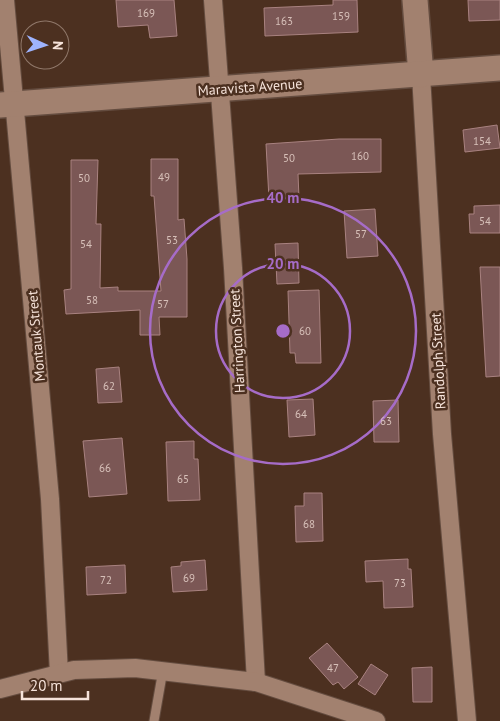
<svg xmlns="http://www.w3.org/2000/svg" width="500" height="721" font-family="'PT Sans',sans-serif">
  <style>
    .building { fill: #7b5755; stroke: #a98280 }
    .lines { fill: none; stroke-linecap: round; stroke-linejoin: round }
    .lane-casing { stroke: #644c3f; stroke-width: 11 }
    .street-casing { stroke: #644c3f; stroke-width: 20 }
    .secondary-casing { stroke: #644c3f; stroke-width: 28 }
    .lane { stroke: #a2816f; stroke-width: 9 }
    .street { stroke: #a2816f; stroke-width: 18 }
    .secondary { stroke: #a2816f; stroke-width: 25 }
    .ring { fill: none; stroke: #a66cc8; stroke-width: 2.5 }
    .labels { text-anchor: middle; stroke-width: 5; stroke-linejoin: round; paint-order: stroke }
    .number-label { font-size: 11px; fill: #d7c0b9 }
    .street-label { font-size: 14px; fill: #f6e3da; stroke: #4c3020 }
    .centre { fill: #a66cc8; stroke: #4c3020; stroke-width: 2.5 }
    .ring-label { font-size: 15px; text-anchor: middle; font-weight: bold; fill: #a66cc8; stroke: #4c3020; stroke-width: 5; stroke-linejoin: round; paint-order: stroke }
  </style>
  <rect width="100%" height="100%" fill="#4c3020"/>
  <g class="building">
    <polygon points="116,0 174,0 177,36 150,38 148,25 118,27"/>
    <polygon points="333,0 357,0 358,32 265,36 264,8 333,5"/>
    <polygon points="468,0 500,0 500,20 469,21"/>
    <polygon points="497,125 500,148 465,152 463,130"/>
    <polygon points="339,139 381,139 381,172 298,174 299,198 269,199 266,144"/>
    <polygon points="151,159 178,159 178,220 184,219 187,259 187,317 159,317 160,335 140,335 140,310 66,314 64,290 71,289 71,160 98,160 96,224 101,224 100,288 118,287 118,291 161,291 154,196 151,196"/>
    <polygon points="500,205 500,233 470,233 469,214 474,214 474,206"/>
    <polygon points="375,209 378,256 347,258 344,211"/>
    <polygon points="298,243 299,283 277,284 275,244"/>
    <polygon points="480,267 500,267 500,376 486,377"/>
    <polygon points="319,290 321,363 296,363 295,353 290,353 288,291"/>
    <polygon points="119,367 122,402 98,403 96,369"/>
    <polygon points="313,399 315,435 289,437 287,400"/>
    <polygon points="398,400 399,442 374,442 373,401"/>
    <polygon points="122,438 127,494 89,497 83,441"/>
    <polygon points="194,441 194,459 198,459 200,500 168,501 166,442"/>
    <polygon points="304,493 322,493 323,541 296,542 295,506 304,506"/>
    <polygon points="408,559 408,569 411,569 413,607 384,608 383,581 366,582 365,561"/>
    <polygon points="205,560 207,590 173,592 171,567 181,566 181,562"/>
    <polygon points="125,565 126,593 87,595 86,567"/>
    <polygon points="327,643 358,677 344,689 338,682 333,685 309,658"/>
    <polygon points="371,664 388,675 375,695 358,684"/>
    <polygon points="432,667 432,702 413,702 412,668"/>
  </g>
  <g class="lines">
    <g class="lane-casing">
      <polyline id="lane" points="154,721 163,670"/>
    </g>
    <g class="street-casing">
      <g id="street">
        <polyline points="5,0 50,499 59,674"/>
        <polyline points="213,0 233,268 256,682"/>
        <polyline points="421,75 442,434 467,721"/>
        <polyline points="0,689 74,670 135,668 256,682 376,721"/>
      </g>
    </g>
    <g class="secondary-casing">
      <g id="secondary">
        <polyline points="415,0 421,75"/>
        <polyline points="0,105 500,68"/>
      </g>
    </g>
    <use href="#lane" class="lane"/>
    <use href="#street" class="street"/>
    <use href="#secondary" class="secondary"/>
  </g>
  <g class="ring">
    <circle cx="283" cy="331" r="67"/>
    <circle cx="283" cy="331" r="133"/>
  </g>
  <g class="labels">
    <g class="number-label">
      <text x="146" y="17">169</text>
      <text x="341" y="20">159</text>
      <text x="284" y="25">163</text>
      <text x="482" y="145">154</text>
      <text x="360" y="160">160</text>
      <text x="289" y="162">50</text>
      <text x="164" y="181">49</text>
      <text x="84" y="182">50</text>
      <text x="485" y="225">54</text>
      <text x="361" y="238">57</text>
      <text x="172" y="244">53</text>
      <text x="86" y="248">54</text>
      <text x="92" y="304">58</text>
      <text x="163" y="308">57</text>
      <text x="305" y="335">60</text>
      <text x="109" y="390">62</text>
      <text x="301" y="418">64</text>
      <text x="386" y="425">63</text>
      <text x="105" y="472">66</text>
      <text x="183" y="483">65</text>
      <text x="309" y="528">68</text>
      <text x="189" y="582">69</text>
      <text x="106" y="584">72</text>
      <text x="400" y="587">73</text>
      <text x="333" y="672">47</text>
    </g>
    <g class="street-label">
      <text transform="translate(250 87) rotate(-4)" y="5">Maravista Avenue</text>
      <text transform="translate(36 336) rotate(-95)" y="5">Montauk Street</text>
      <text transform="translate(237 341) rotate(-93)" y="5">Harrington Street</text>
      <text transform="translate(438 361) rotate(-93)" y="5">Randolph Street</text>
    </g>
  </g>
  <circle cx="283" cy="331" r="8" class="centre"/>
  <g class="ring-label">
    <text x="283" y="203">40 m</text>
    <text x="283" y="269">20 m</text>
  </g>
  <g transform="translate(45 45) rotate(93)"><circle r="24" fill="#4c3020" stroke="#90786a"/>
  <path d="M0-4L9 19L0 12L-9 19Z" fill="#9eb3fd"/>
  <text y="-8" font-size="14" font-weight="bold" text-anchor="middle" fill="#f6e3da">N</text>
  </g>
  <path d="M22 691v8h66v-8" fill="none" stroke="#f6e3da" stroke-width="2.5"/>
  <text x="30" y="691" font-size="15" fill="#f6e3da" stroke="#4c3020" stroke-width="4" paint-order="stroke">20 m</text>
</svg>
